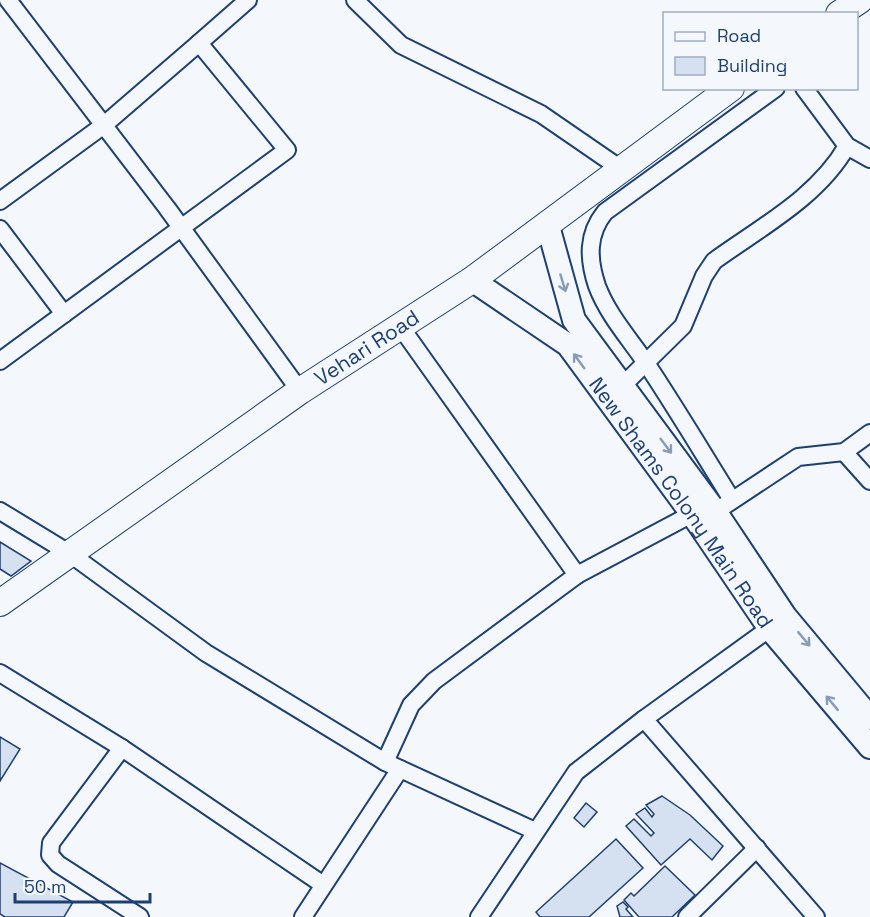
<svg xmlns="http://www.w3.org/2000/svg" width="870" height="917" font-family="'Space Grotesk',sans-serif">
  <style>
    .building { fill: #d5e0f0; stroke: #1d3f73; stroke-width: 1.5 }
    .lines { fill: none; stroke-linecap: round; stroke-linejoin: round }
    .street-casing { stroke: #1d3f73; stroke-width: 20 }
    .secondary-casing { stroke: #1d3f73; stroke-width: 26 }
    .primary-casing { stroke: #1d3f73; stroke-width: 28 }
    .street { stroke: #f4f7fb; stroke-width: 16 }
    .secondary { stroke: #f4f7fb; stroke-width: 22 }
    .primary { stroke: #f4f7fb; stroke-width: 26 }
    .oneway { stroke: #889bb7 }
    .labels { text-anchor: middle; stroke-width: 4.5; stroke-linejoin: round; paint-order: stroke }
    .street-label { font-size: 21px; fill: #1d3f73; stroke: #f4f7fb }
  </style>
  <rect width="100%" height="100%" fill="#f4f7fb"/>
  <g class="building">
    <polygon points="0,542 31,561 11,576 0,569"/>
    <polygon points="0,737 20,749 0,781"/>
    <polygon points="662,796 690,815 723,846 712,860 690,839 661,865 626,826 634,819 651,836 654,833 636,814 645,808 652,817 654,814 646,805"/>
    <polygon points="586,803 597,812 584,827 574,818"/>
    <polygon points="616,839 643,868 589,917 540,917 536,912"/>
    <polygon points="0,863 73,902 64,917 5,917 0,914"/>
    <polygon points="665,866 695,895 672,917 639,917 624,900 631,893 634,896"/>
    <polygon points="623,902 628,907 626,909 633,917 620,917 617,906"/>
  </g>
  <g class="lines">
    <g class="street-casing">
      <g id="street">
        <polyline points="8,0 167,208 300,391"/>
        <polyline points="355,0 401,45 541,114 621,169"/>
        <polyline points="804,88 847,146 870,159"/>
        <polyline points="0,201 104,125 199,43"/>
        <polyline points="0,229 64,314"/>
        <polyline points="400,326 577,575"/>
        <polyline points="0,361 287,150 199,43 248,0"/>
        <path d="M615 393 683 326 704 276 714 261C761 227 818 197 847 146"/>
        <polyline points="844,452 870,481"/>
        <path d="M732 500C704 455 676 408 646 363 629 338 608 315 597 286 588 259 587 234 605 212L776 88"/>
        <polyline points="724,506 798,457 844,452 870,433"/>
        <polyline points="0,511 69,553 206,653 385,762 535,831"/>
        <polyline points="0,673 122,748 322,884"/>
        <polyline points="644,719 816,917"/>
        <polyline points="122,748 51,843 50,855 58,864 140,917"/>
        <polyline points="385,762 411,705 434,681 577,575 692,514"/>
        <polyline points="303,917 400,769"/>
        <polyline points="479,917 576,772 644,719 777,623"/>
        <polyline points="687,917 757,848"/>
      </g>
    </g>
    <g class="secondary-casing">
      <g id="secondary">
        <polyline points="548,226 574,320 715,511 785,616 870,718"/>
        <path id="s1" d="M472 280 568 345 692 514 770 629 870 747"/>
      </g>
    </g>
    <g class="primary-casing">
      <g id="primary">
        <polyline points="839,14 860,0"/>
        <path id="s2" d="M0 603 300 391 472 280 731 88"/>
      </g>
    </g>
    <use href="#street" class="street"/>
    <use href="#secondary" class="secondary"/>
    <use href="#primary" class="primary"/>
  </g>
  <defs><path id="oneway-shaft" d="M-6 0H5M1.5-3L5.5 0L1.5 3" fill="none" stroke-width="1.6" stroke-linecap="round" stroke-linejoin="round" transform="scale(1.5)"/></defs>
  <g class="oneway">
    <use href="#oneway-shaft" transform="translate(563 283) rotate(73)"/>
    <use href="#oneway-shaft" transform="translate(579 361) rotate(-126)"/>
    <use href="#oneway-shaft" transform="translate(666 446) rotate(53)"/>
    <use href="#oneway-shaft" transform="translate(804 639) rotate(50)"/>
    <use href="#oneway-shaft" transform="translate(832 703) rotate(-130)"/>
  </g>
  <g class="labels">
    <g class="street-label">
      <text dy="7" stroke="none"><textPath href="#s2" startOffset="447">Vehari Road</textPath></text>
      <text dy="7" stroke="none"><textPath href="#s1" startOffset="310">New Shams Colony Main Road</textPath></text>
    </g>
  </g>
  <rect x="663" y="12" width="195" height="78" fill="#f4f7fb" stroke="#9eadc5" stroke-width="1.5"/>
  <rect x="675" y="32" width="30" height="9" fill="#f4f7fb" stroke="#9eadc5" stroke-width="1.5"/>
  <text x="717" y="42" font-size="18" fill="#1d3f73">Road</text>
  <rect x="675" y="57" width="30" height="18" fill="#d5e0f0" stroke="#9eadc5" stroke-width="1.5"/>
  <text x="717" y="72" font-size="18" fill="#1d3f73">Building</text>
  <path d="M15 893v9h135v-9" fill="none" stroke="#1d3f73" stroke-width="3"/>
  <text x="24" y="893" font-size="18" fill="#1d3f73" stroke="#f4f7fb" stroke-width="4.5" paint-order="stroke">50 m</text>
</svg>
